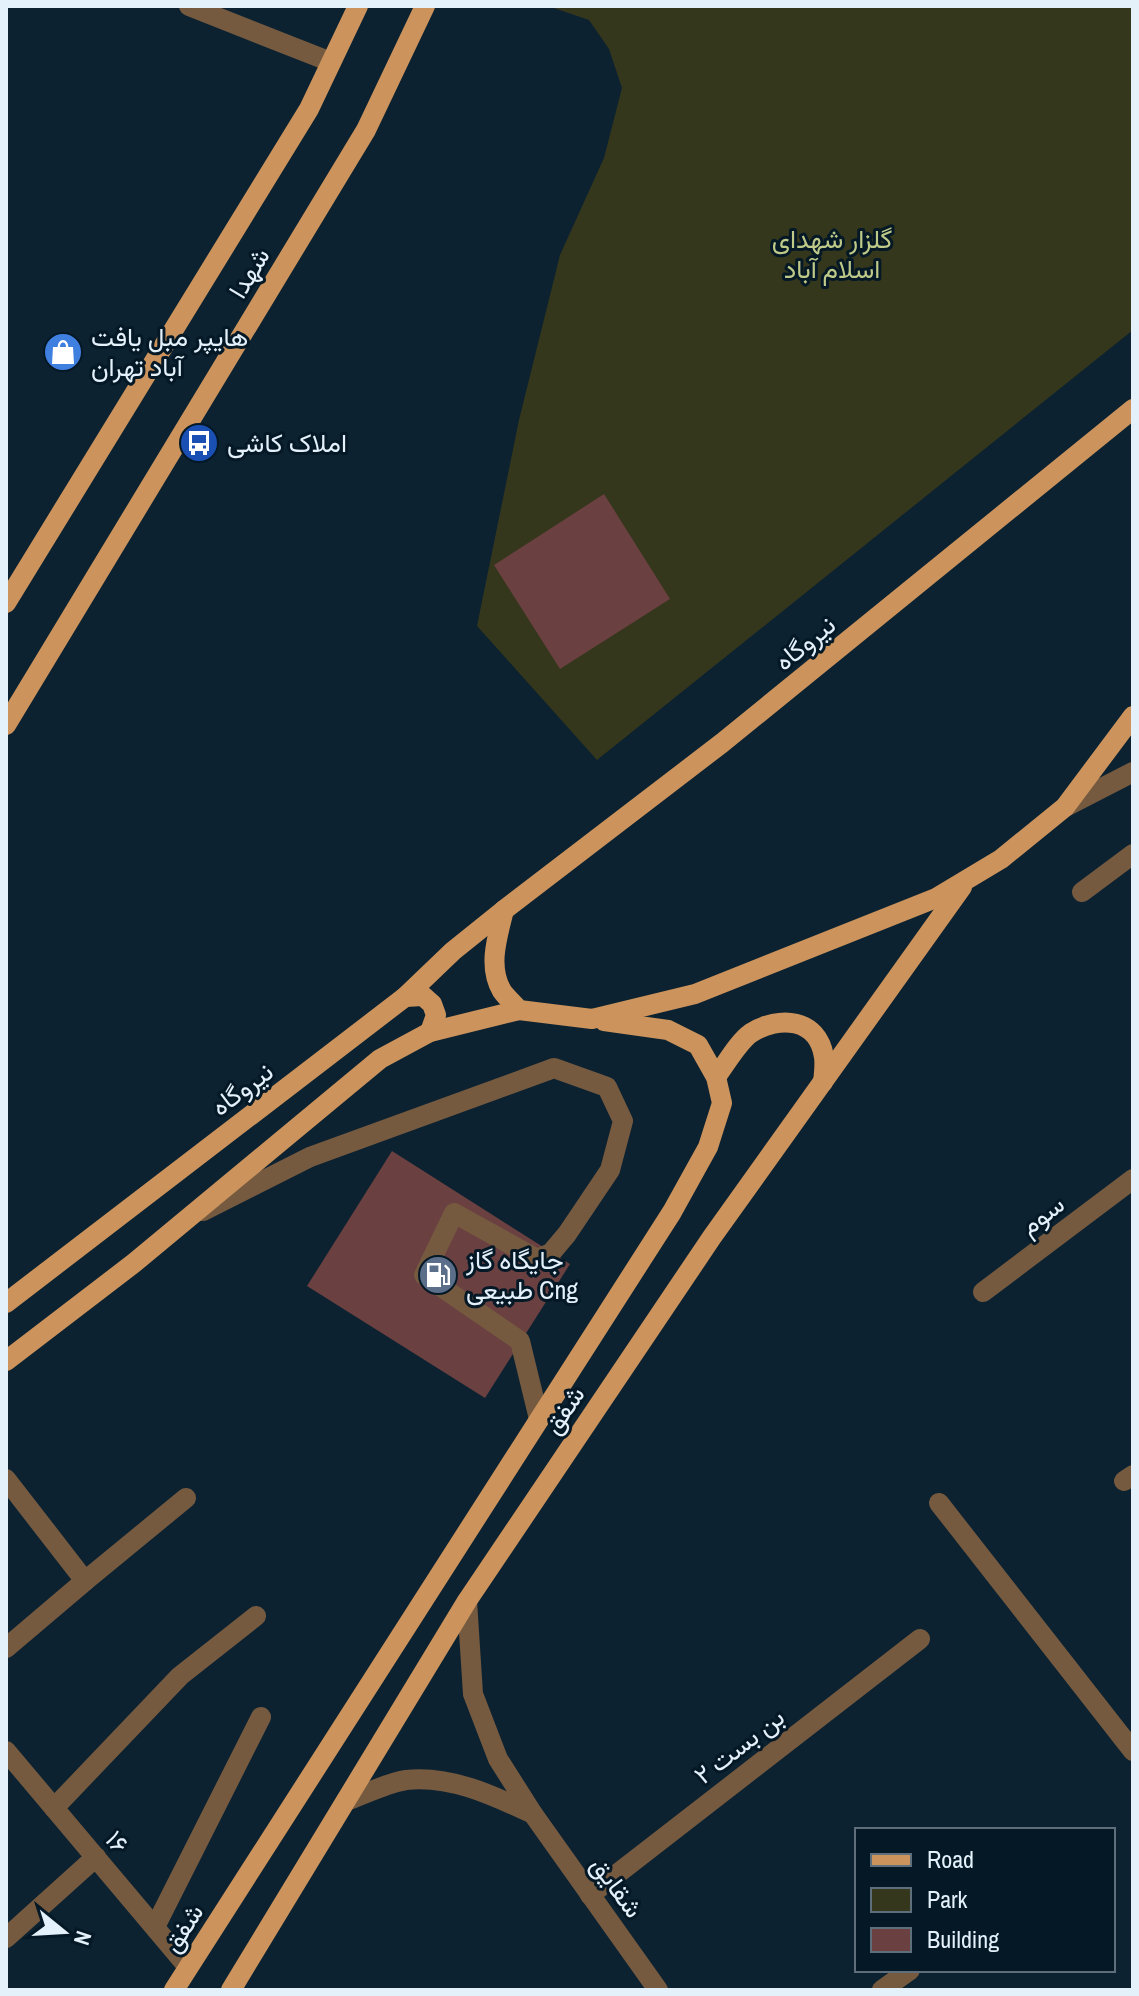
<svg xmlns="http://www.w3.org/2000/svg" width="1139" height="1996" font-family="'Archivo Narrow',Vazirmatn,sans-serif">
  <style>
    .green { fill: #34371c }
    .building { fill: #6a4040 }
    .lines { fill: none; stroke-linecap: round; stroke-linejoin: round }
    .minor { stroke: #755a40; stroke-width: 20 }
    .major { stroke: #cc945c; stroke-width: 20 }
    .labels { text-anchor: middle; stroke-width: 6; stroke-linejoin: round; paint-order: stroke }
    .park-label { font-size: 26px; fill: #c0ca88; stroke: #041826 }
    .street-label { font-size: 26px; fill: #e4f1fb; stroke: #041826 }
    .poi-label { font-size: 26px; fill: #e4f1fb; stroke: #041826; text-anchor: start }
  </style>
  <rect width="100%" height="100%" fill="#0d2230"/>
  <polygon class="green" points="548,6 1133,6 1133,330 597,760 477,626 519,420 560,255 604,158 622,88 609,49 589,20"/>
  <g class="building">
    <polygon points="604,494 670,599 560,669 494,565"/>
    <polygon points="392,1151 570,1264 485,1398 307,1286"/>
  </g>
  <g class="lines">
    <g class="minor">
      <polyline points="189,6 331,62"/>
      <polyline points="1065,807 1133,772"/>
      <polyline points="1082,892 1133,854"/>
      <polyline points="203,1211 310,1157 554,1068 607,1087 623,1121 610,1170 567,1234 551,1253 537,1259 454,1213 424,1275 520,1341 539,1419"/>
      <polyline points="983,1292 1133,1179"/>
      <polyline points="6,1479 85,1581 6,1648"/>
      <polyline points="1124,1481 1133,1475"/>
      <polyline points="939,1503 1133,1751"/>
      <polyline points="85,1581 186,1498"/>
      <polyline points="467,1601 473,1694 498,1759 533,1814 658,1990"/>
      <polyline points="6,1751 188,1967"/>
      <path d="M346 1801C365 1794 387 1783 406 1780 451 1775 494 1796 533 1814"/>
      <polyline points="54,1808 180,1676 256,1616"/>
      <polyline points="590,1895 920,1639"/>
      <polyline points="155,1927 261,1717"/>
      <polyline points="6,1938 96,1857"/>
      <polyline points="882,1990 910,1970"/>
    </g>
    <g class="major">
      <path d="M1133 409 722 743 504 910C498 935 487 966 502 991 506 997 514 1004 519 1010L592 1019 695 994 936 898 1001 859 1065 807 1133 716"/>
      <polyline points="6,603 309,109 358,6"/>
      <polyline points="6,725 366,130 425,6"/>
      <polyline points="405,997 423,996 432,1004 436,1015 430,1032"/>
      <path d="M716 1077C726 1064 738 1042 751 1033 779 1015 818 1018 824 1057 825 1064 824 1074 823 1082"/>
      <polyline points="6,1303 405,997 453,951 504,910"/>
      <polyline points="6,1361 134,1263 380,1059 430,1032 519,1010"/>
      <polyline points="174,1990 672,1212 708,1147 722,1103 716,1077 698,1045 668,1030 604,1021"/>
      <polyline points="231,1990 467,1601 712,1237 962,887"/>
    </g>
  </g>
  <defs>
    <g id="shop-disc" transform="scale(2)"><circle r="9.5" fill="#3f7fe0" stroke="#041826"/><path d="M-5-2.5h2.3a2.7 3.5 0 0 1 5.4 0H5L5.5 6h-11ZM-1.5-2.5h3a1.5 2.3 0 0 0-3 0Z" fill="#fff"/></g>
    <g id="bus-disc" transform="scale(2)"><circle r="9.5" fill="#1a4fb4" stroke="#041826"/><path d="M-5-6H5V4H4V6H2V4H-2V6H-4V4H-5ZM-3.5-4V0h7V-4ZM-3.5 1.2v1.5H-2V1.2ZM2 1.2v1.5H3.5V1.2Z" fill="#fff"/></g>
    <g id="fuel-disc" transform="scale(2)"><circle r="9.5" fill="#5c6f8a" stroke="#041826"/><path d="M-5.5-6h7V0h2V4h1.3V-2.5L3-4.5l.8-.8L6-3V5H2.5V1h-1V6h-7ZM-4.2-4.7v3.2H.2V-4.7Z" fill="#fff"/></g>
  </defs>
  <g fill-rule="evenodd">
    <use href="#shop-disc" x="63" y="352"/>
    <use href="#bus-disc" x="199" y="443"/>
    <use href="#fuel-disc" x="438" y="1275"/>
  </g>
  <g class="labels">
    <g class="park-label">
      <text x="832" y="248">گلزار شهدای<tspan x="832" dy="30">اسلام آباد</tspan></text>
    </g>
    <g class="street-label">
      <text transform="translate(249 273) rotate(-59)" y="9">شهدا</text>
      <text transform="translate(805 643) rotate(-39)" y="9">نیروگاه</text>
      <text transform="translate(242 1089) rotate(-37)" y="9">نیروگاه</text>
      <text transform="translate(1042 1215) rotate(-37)" y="9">سوم</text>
      <text transform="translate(564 1410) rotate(-56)" y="9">شفق</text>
      <text transform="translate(739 1746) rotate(-38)" y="9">بن بست ۲</text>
      <text transform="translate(117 1842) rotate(50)" y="9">۱۶</text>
      <text transform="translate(617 1887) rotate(54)" y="9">شقایق</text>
      <text transform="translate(183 1928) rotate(-57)" y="9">شفق</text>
    </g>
    <g class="poi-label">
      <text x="91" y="346">هایپر مبل یافت<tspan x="91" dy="30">آباد تهران</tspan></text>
      <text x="227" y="452">املاک کاشی</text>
      <text x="466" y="1269">جایگاه گاز<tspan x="466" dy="30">طبیعی Cng</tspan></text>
    </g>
  </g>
  <rect width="1139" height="1996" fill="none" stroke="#e4f1fb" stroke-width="16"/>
  <rect x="855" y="1828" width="260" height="144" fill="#041826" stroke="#5e6f7b" stroke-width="2"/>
  <rect x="871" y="1854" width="40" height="12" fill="#cc945c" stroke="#5e6f7b" stroke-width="2"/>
  <text x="927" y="1868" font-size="24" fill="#e4f1fb">Road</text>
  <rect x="871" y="1888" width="40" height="24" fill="#34371c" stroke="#5e6f7b" stroke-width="2"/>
  <text x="927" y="1908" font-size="24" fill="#e4f1fb">Park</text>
  <rect x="871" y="1928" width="40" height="24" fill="#6a4040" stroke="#5e6f7b" stroke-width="2"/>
  <text x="927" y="1948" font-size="24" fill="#e4f1fb">Building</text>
  <g transform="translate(64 1932) rotate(108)" stroke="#041826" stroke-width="6" paint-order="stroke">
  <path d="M0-6L14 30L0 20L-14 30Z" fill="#e4f1fb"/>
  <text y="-12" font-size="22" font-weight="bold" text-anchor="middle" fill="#e4f1fb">N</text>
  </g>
</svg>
